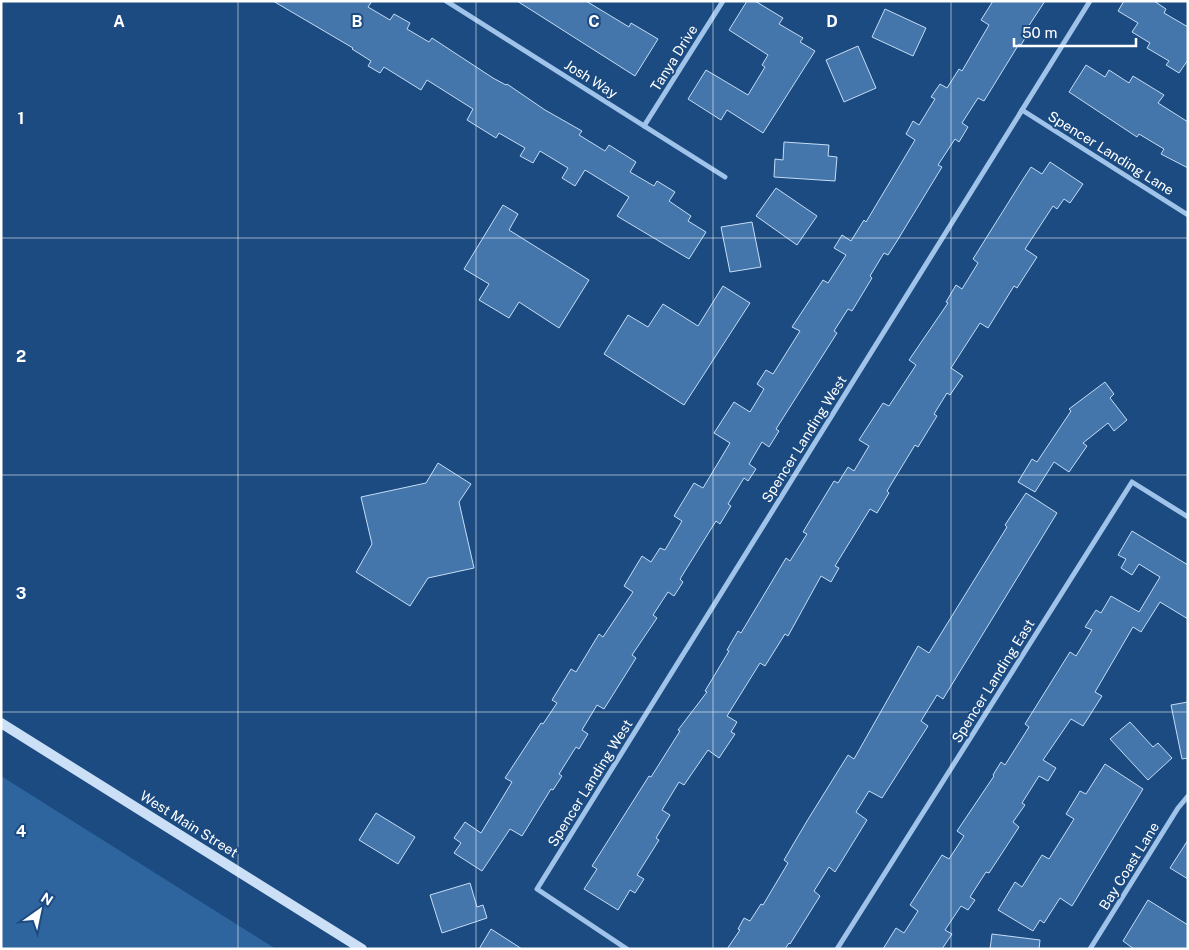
<svg xmlns="http://www.w3.org/2000/svg" width="1189" height="950" font-family="'Public Sans',sans-serif">
  <style>
    .green { fill: #2f659f }
    .building { fill: #4475ab; stroke: #c4ddf7 }
    .lines { fill: none; stroke-linecap: round; stroke-linejoin: round }
    .street { stroke: #a0c3ea; stroke-width: 5 }
    .secondary { stroke: #cbe0f7; stroke-width: 10 }
    .grid { fill: none; stroke: #fff; stroke-width: 1; stroke-opacity: 0.55 }
    .labels { text-anchor: middle; stroke-width: 4; stroke-linejoin: round; paint-order: stroke }
    .street-label { font-size: 14px; fill: #fff; stroke: #1c4b81 }
    .grid-label { font-size: 16px; text-anchor: middle; font-weight: bold; fill: #fff; stroke: #1c4b81; stroke-width: 4; stroke-linejoin: round; paint-order: stroke }
  </style>
  <rect width="100%" height="100%" fill="#1c4b81"/>
  <polygon class="green" points="1,776 276,949 1,949"/>
  <g class="building">
    <polygon points="273,1 372,1 368,7 390,20 394,14 410,23 407,29 429,42 432,38 493,78 506,85 507,84 545,110 582,131 579,135 605,151 609,145 636,162 630,172 654,186 657,181 675,192 669,201 691,216 688,221 706,232 689,259 617,216 629,197 585,170 575,186 562,178 568,168 540,151 533,163 520,156 525,148 499,133 496,138 467,120 473,109 427,80 421,90 384,67 380,73 368,66 371,61 352,49 353,48"/>
    <polygon points="517,1 586,1 629,27 631,23 658,39 635,76"/>
    <polygon points="747,1 755,1 783,18 779,24 803,38 800,42 815,51 763,133 727,110 721,120 688,99 706,70 748,95 765,67 762,65 768,55 729,30"/>
    <polygon points="993,1 1045,1 1028,27 1031,28 1021,45 1019,44 984,101 978,98 962,123 968,127 959,142 955,139 938,165 942,167 897,241 888,255 884,253 870,276 872,278 852,311 848,309 834,331 837,333 776,429 779,431 769,447 762,442 749,464 756,469 748,481 744,478 728,504 731,506 720,524 716,521 680,579 683,582 674,596 668,592 653,615 657,618 632,655 636,658 604,709 597,705 582,730 588,734 579,749 576,747 559,774 562,776 553,790 551,789 522,836 510,829 482,871 454,853 461,843 454,838 465,822 481,833 512,782 505,778 541,723 543,724 557,703 552,700 571,669 576,672 599,634 603,637 633,592 624,586 642,556 651,562 660,548 665,550 682,521 674,516 694,483 703,488 730,443 714,433 734,402 750,412 764,389 757,384 766,370 773,374 800,331 792,327 823,280 828,283 846,255 834,248 842,235 851,241 864,220 866,222 915,140 906,134 913,121 919,125 935,99 931,97 940,84 947,88 959,69 962,71 989,25 981,20"/>
    <polygon points="1124,1 1154,1 1166,9 1164,13 1188,27 1188,60 1179,73 1166,65 1169,61 1147,48 1150,43 1132,32 1138,23 1118,11"/>
    <polygon points="885,9 926,28 913,56 872,37"/>
    <polygon points="858,46 876,88 844,102 826,60"/>
    <polygon points="1086,65 1105,77 1109,70 1129,83 1133,76 1164,95 1158,103 1188,122 1188,168 1161,154 1164,149 1139,134 1137,137 1069,92"/>
    <polygon points="784,142 829,145 828,156 837,157 835,181 774,177 775,159 783,160"/>
    <polygon points="1050,162 1083,184 1070,203 1064,199 1057,209 1053,206 1025,249 1037,257 1017,288 1014,286 988,328 980,323 951,368 963,376 950,395 947,393 934,414 937,416 918,447 915,445 887,491 889,493 877,513 870,509 835,566 839,568 831,582 821,576 788,636 785,634 765,666 760,663 727,716 737,722 731,732 735,734 719,758 708,750 684,785 679,782 662,810 670,815 656,838 659,840 637,875 644,879 635,893 630,890 618,910 584,889 597,869 592,866 649,776 651,777 680,731 678,730 707,692 705,691 729,651 727,650 738,631 741,633 786,558 790,561 807,534 803,532 834,481 838,483 848,467 854,471 869,446 859,440 883,403 889,406 916,365 909,360 948,303 946,302 956,285 962,289 978,263 973,259 1020,184 1031,167 1042,174"/>
    <polygon points="776,188 817,216 797,245 756,216"/>
    <polygon points="503,205 518,214 509,230 589,280 559,328 519,302 509,318 479,300 489,284 464,269"/>
    <polygon points="752,222 761,267 730,272 721,227"/>
    <polygon points="723,286 750,303 684,405 604,354 628,315 648,327 663,304 698,326"/>
    <polygon points="1105,382 1114,394 1110,398 1127,420 1114,431 1108,423 1083,443 1087,446 1069,472 1054,462 1035,492 1018,482 1032,459 1037,462 1071,411 1069,409"/>
    <polygon points="438,463 471,484 459,502 474,568 428,578 410,606 356,572 372,544 361,497 426,483"/>
    <polygon points="1026,493 1057,513 943,699 937,695 921,721 928,726 882,798 869,791 856,812 867,820 835,872 829,867 814,891 820,896 790,944 789,943 785,949 727,949 740,930 738,929 744,918 750,921 761,904 763,905 788,863 784,860 807,821 848,755 854,759 918,646 929,653 1007,527 1005,525"/>
    <polygon points="1132,531 1188,565 1188,619 1160,602 1141,632 1133,627 1095,692 1102,696 1083,726 1071,719 1043,760 1056,768 1048,781 1039,776 1022,803 1025,805 1013,822 1019,827 989,873 986,872 970,897 975,900 968,910 961,906 945,930 952,934 942,949 883,949 896,928 904,933 918,911 910,905 942,855 949,859 964,836 957,831 994,776 993,775 1001,762 1005,765 1029,727 1025,724 1070,652 1076,656 1092,630 1085,627 1096,610 1101,613 1111,596 1139,612 1160,577 1139,564 1132,575 1121,568 1126,559 1118,555"/>
    <polygon points="1188,702 1188,758 1182,759 1171,705"/>
    <polygon points="1130,722 1153,747 1158,743 1172,758 1148,780 1110,739"/>
    <polygon points="1105,764 1143,789 1072,906 1060,898 1044,923 1040,920 1033,931 998,910 1015,882 1022,887 1042,855 1049,859 1074,819 1066,814 1074,801 1080,791 1086,794"/>
    <polygon points="376,813 415,837 398,864 359,840"/>
    <polygon points="1188,840 1188,879 1170,868"/>
    <polygon points="470,883 477,907 483,905 487,918 442,933 430,895"/>
    <polygon points="1148,900 1188,925 1188,949 1134,949 1123,941"/>
    <polygon points="491,929 522,949 479,949"/>
    <polygon points="992,934 1040,940 1039,949 990,949"/>
  </g>
  <g class="lines">
    <g class="street">
      <polyline points="446,1 725,177"/>
      <polyline points="1022,110 1188,215"/>
      <polyline points="644,126 723,1"/>
      <polyline points="627,949 537,889 1090,1"/>
      <polyline points="837,949 1132,482 1188,517"/>
      <polyline points="1090,949 1178,808 1188,796"/>
    </g>
    <polyline class="secondary" points="1,723 362,949"/>
  </g>
  <path class="grid" d="M238 1V949M476 1V949M713 1V949M951 1V949M1 238H1188M1 475H1188M1 712H1188"/>
  <g class="labels">
    <g class="street-label">
      <text transform="translate(674 58) rotate(-58)" y="5">Tanya Drive</text>
      <text transform="translate(591 79) rotate(32)" y="5">Josh Way</text>
      <text transform="translate(1111 153) rotate(32)" y="5">Spencer Landing Lane</text>
      <text transform="translate(804 439) rotate(-58)" y="5">Spencer Landing West</text>
      <text transform="translate(993 681) rotate(-58)" y="5">Spencer Landing East</text>
      <text transform="translate(590 783) rotate(-58)" y="5">Spencer Landing West</text>
      <text transform="translate(189 824) rotate(32)" y="5">West Main Street</text>
      <text transform="translate(1129 866) rotate(-58)" y="5">Bay Coast Lane</text>
    </g>
  </g>
  <g class="grid-label">
    <text x="119" y="27">A</text>
    <text x="357" y="27">B</text>
    <text x="594" y="27">C</text>
    <text x="832" y="27">D</text>
    <text x="21" y="124">1</text>
    <text x="21" y="362">2</text>
    <text x="21" y="599">3</text>
    <text x="21" y="837">4</text>
  </g>
  <rect width="1189" height="950" fill="none" stroke="#ffffff" stroke-width="5"/>
  <g transform="translate(40 910) rotate(33)" stroke="#1c4b81" stroke-width="4" paint-order="stroke">
  <path d="M0-4L9 19L0 12L-9 19Z" fill="#ffffff"/>
  <text y="-8" font-size="14" font-weight="bold" text-anchor="middle" fill="#ffffff">N</text>
  </g>
  <path d="M1014 38v8h122v-8" fill="none" stroke="#ffffff" stroke-width="2.5"/>
  <text x="1022" y="38" font-size="15" fill="#ffffff" stroke="#1c4b81" stroke-width="4" paint-order="stroke">50 m</text>
</svg>
